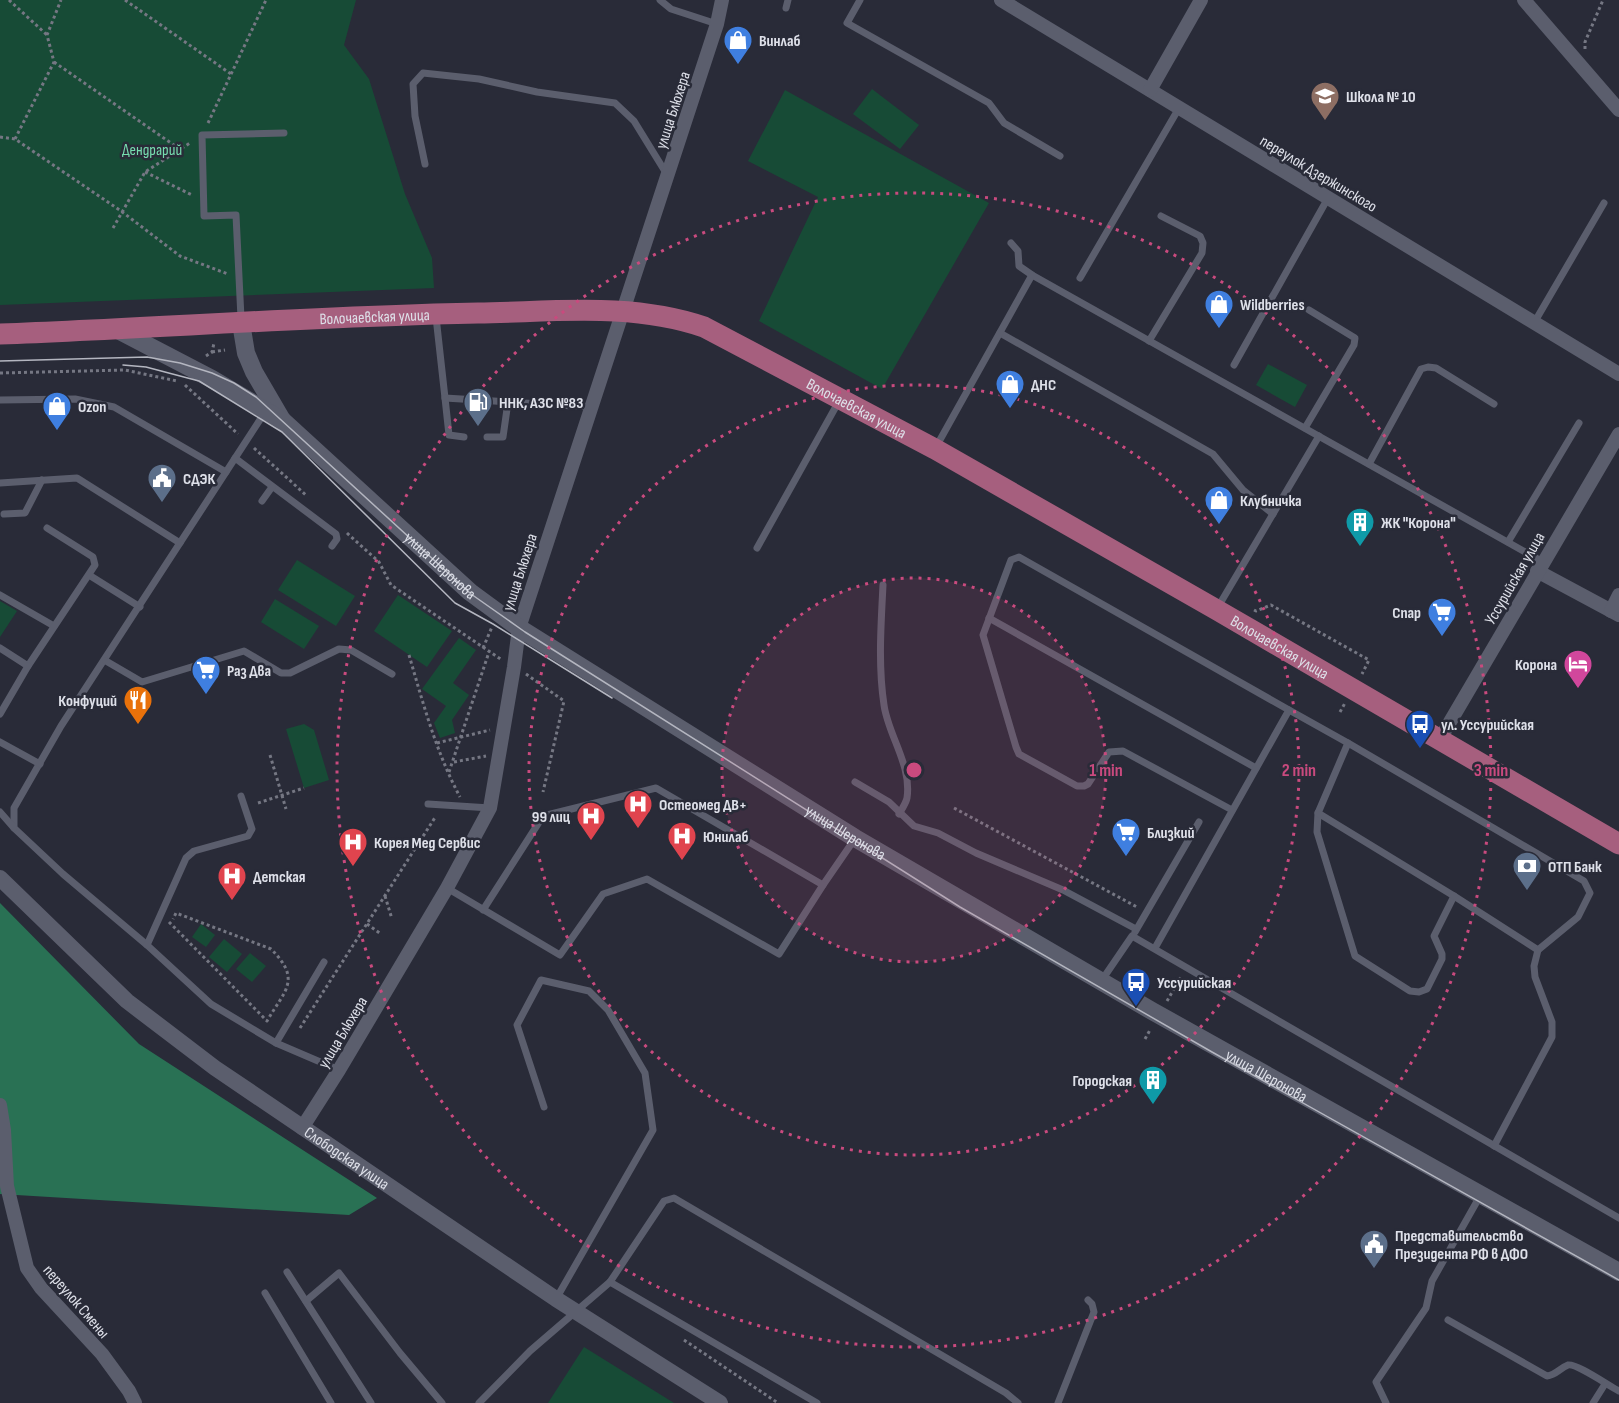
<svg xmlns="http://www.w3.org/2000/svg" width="1619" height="1403" font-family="'Sofia Sans Condensed',sans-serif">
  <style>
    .green { fill: #174b36 }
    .forest { fill: #297154 }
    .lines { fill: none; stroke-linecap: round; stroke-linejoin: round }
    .path { stroke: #757783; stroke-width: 3; stroke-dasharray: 3 3; stroke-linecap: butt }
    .service { stroke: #5b5e6d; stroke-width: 7 }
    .minor { stroke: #5b5e6d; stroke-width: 14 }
    .tertiary { stroke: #5b5e6d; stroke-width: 16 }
    .secondary { stroke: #5b5e6d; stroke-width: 18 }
    .primary { stroke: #a65f7e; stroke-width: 21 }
    .tram { stroke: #b4b6c0; stroke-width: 1.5 }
    .ring { fill: none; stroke: #c94a7e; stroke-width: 3; stroke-dasharray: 3 6 }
    .labels { text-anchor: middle; stroke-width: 5; stroke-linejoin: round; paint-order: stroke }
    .poi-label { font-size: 16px; font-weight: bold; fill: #dee0e9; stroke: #292b38; text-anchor: start }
    .street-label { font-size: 16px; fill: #dee0e9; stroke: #292b38 }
    .park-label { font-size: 16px; fill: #76dcaf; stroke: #292b38 }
    .centre { fill: #c94a7e; stroke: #292b38; stroke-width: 3 }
    .ring-label { font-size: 18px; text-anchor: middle; font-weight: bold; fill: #c94a7e; stroke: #292b38; stroke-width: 5; stroke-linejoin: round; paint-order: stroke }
  </style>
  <rect width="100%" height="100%" fill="#292b38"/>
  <g class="green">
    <polygon points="0,0 356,0 344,45 369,79 405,194 432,258 434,288 0,305"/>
    <polygon points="872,89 919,125 900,149 853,114"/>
    <polygon points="785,90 989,203 882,389 759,321 818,197 748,161"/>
    <polygon points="1268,364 1307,385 1295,407 1256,385"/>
    <polygon points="297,560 355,596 336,626 278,590"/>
    <polygon points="398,595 452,631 427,667 374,631"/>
    <polygon points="275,599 319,626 304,649 261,622"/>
    <polygon points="0,601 17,611 0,637"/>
    <polygon points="459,638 476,650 453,683 469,695 452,720 455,733 440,738 434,723 446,706 422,689"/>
    <polygon points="304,724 314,730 329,780 304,788 286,729"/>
    <polygon points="201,924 215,935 206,947 192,937"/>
    <polygon points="224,939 242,954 227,972 209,957"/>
    <polygon points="250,953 266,966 252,982 236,969"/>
    <polygon points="584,1347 674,1403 548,1403"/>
  </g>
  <polygon class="forest" points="0,903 139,1044 377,1198 349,1215 0,1194"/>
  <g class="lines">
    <g class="path">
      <polyline points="9,0 47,35"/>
      <polyline points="125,0 231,74"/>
      <polyline points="1585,49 1585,42 1603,0"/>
      <polyline points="54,62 181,150"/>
      <polyline points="208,123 266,0"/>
      <polyline points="0,137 15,139 121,211 180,256 228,274"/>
      <polyline points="15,139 54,62 47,35 61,0"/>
      <polyline points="145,172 192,195"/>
      <polyline points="113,228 145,172 190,143"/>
      <polyline points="212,352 225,350"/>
      <polyline points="206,356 212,352 214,343"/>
      <polyline points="0,373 125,370 177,381"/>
      <polyline points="185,385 238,434"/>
      <polyline points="254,448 307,496"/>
      <polyline points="347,533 379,562 391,585 502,660"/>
      <polyline points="1254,610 1256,611 1271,605 1369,660 1362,674"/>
      <polyline points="483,648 492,627"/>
      <path d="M409 655C423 703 436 752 460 797"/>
      <polyline points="526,674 564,701 543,792"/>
      <polyline points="1340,712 1345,703"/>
      <polyline points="437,743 490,730"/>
      <polyline points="270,755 286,809"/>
      <polyline points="454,762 486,756"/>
      <polyline points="449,772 489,652"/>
      <polyline points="258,803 304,788"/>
      <polyline points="954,808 1137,907"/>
      <polyline points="385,896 392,919"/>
      <path d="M169 922 267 1021C285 990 302 980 271 949L176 913 173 919"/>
      <polyline points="367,924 381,934"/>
      <polyline points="1167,1001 1182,975"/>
      <polyline points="300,1028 436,816"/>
      <polyline points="1145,1039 1150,1030"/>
      <polyline points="684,1340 778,1403"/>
    </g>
    <g class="service">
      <polyline points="660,0 671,9 717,24"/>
      <polyline points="860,0 847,23 989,103 1004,123 1060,156"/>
      <polyline points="786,8 788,0"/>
      <polyline points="425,164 415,116 413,84 423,73 479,79 537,92 615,103 634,121 666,173"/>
      <polyline points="1011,243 1018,251 1019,266 1032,275"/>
      <polyline points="1080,278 1179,108"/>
      <polyline points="436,317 445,398 590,407"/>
      <polyline points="241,318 236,215 204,216 202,135 284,133"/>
      <polyline points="1534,323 1604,203"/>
      <polyline points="1000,333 1213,454 1243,490 1273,514"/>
      <polyline points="1149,341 1202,253 1203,243 1200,236 1161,216"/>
      <polyline points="1234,365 1328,198"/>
      <polyline points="445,398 449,435 464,437"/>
      <polyline points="0,400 75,399 114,407 226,472"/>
      <polyline points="265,412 61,726 14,808 14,828 63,874 147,945 211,1004 276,1043 339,1070"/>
      <polyline points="1305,428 1354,345 1355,338 1309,310"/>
      <polyline points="487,437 503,437 508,402"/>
      <polyline points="936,447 1032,275 1543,562"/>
      <polyline points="235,458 336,534 337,539 332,546"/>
      <polyline points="1369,464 1421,369 1428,367 1436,368 1494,404"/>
      <polyline points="0,483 77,478 180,543"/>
      <polyline points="262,501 272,487"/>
      <polyline points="4,514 25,513 42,480"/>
      <polyline points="1508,542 1579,423"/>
      <polyline points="757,548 839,401"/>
      <polyline points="89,575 140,607"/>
      <path d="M883 585C881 625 878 665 884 705 888 735 912 765 907 798 906 803 902 809 899 814"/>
      <polyline points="0,595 54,626"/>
      <polyline points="1218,607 1319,436"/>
      <polyline points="989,618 1256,768"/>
      <polyline points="0,648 28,666 95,565 93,557 47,528"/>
      <polyline points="106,661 142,682 244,651 281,673 290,673 339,649 351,650 392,674"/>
      <polyline points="0,714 28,666"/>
      <polyline points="0,742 40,764"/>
      <polyline points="1348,743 1584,881 1590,893 1578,917 1538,950"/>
      <polyline points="855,782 889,802 914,826 938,833 976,853 1063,890 1136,929"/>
      <polyline points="428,804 490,808"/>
      <polyline points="1232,810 1123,751 1109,752 1088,784 1084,786 1077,786 1019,754 1016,747 983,635 1011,560 1019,557 1289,710"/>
      <polyline points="0,812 14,828"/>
      <polyline points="1318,813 1317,832 1355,956 1410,991 1419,992 1427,989 1442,959 1442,954 1434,936 1454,896"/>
      <polyline points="823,885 854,840"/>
      <polyline points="447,888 560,955 603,894 647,879 779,954 823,885 656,788 543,816 483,910"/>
      <polyline points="1135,932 1199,822"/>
      <polyline points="147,945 186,858 194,851 248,836 252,829 241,796"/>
      <polyline points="1155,948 1289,710 1348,743 1318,813 1454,896 1538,950 1534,966 1535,977 1552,1022 1552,1037 1494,1146"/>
      <polyline points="1102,980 1132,936 1619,1218"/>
      <polyline points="276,1043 324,962"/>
      <polyline points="544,1107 517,1025 541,980 589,991 608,1010 645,1073 653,1130 556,1299"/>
      <polyline points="287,1272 371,1403"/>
      <polyline points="610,1282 664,1201 674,1198 1006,1393 1018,1403"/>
      <polyline points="265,1293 331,1403"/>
      <polyline points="306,1301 339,1273 400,1353 442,1403"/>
      <path d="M1448 1320 1547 1376C1556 1375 1560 1368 1568 1365 1576 1363 1609 1386 1619 1391"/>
      <polyline points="479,1403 530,1351 610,1282 817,1403"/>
      <polyline points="1058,1403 1094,1312 1092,1304 1088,1300"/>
      <polyline points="1386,1403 1376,1382 1426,1308 1432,1281 1480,1196"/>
      <polyline points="1593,1403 1605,1384"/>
    </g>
    <g class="minor">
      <polyline points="1001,0 1619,374"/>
      <polyline points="1524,0 1619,110"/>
      <polyline points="1150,90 1201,0"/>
      <polyline points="1537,571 1619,615"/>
      <polyline points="1611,611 1619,595"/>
      <polyline points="1440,739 1619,434"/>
      <polyline points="0,1105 4,1130 7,1186 27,1268 41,1288 102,1354 129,1391 135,1403"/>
      <polyline points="302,1128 339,1070 447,888 490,808 514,667 519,628 717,24 722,0"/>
    </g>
    <path class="tertiary" id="s1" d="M0 878 127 1001 215 1068 556 1299 720 1403"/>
    <g class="secondary">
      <polyline points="241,323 246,353 254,372 282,420"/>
      <path id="s2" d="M118 330 212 379 283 421 470 592 519 628 855 838 1152 1011 1619 1272"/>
    </g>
    <path class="primary" id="s3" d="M0 334C159 328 318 316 478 313 553 312 631 302 704 327L935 449 1217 610 1619 844"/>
    <g class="tram">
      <polyline points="0,361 147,357 180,363 212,373 234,383 256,397 471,594 525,632 960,907 1212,1052 1619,1280"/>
      <polyline points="123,365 146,367 199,381 282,432 455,603 493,624 612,698"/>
    </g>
  </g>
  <circle cx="914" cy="770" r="192" fill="#c94a7e" fill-opacity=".12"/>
  <g class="ring">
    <circle cx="914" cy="770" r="192"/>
    <circle cx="914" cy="770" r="385"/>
    <circle cx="914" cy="770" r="577"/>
  </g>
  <defs>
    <g id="shop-pin" transform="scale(1.5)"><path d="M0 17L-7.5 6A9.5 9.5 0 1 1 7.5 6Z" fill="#3f7fe0" stroke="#292b38"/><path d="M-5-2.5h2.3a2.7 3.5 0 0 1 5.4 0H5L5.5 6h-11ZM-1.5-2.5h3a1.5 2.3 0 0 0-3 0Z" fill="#fff"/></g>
    <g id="school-pin" transform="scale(1.5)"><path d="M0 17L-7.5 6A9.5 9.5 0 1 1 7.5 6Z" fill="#8d6e63" stroke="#292b38"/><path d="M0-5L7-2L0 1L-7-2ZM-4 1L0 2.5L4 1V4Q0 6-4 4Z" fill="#fff"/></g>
    <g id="fuel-pin" transform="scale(1.5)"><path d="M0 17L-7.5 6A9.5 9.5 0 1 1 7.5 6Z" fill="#5c6f8a" stroke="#292b38"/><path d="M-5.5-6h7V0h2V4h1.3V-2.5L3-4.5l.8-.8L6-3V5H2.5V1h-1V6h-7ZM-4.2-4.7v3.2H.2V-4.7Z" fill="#fff"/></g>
    <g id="civic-pin" transform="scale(1.5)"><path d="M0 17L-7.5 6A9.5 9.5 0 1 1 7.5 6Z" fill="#5c6f8a" stroke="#292b38"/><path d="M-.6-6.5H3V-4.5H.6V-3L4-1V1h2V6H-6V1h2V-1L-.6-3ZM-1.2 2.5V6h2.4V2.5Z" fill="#fff"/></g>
    <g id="building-pin" transform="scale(1.5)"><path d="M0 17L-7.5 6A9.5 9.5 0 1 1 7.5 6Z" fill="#0f9aa8" stroke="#292b38"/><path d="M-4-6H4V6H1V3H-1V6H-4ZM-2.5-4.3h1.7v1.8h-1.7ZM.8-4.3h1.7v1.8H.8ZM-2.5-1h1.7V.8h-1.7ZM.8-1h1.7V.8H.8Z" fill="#fff"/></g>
    <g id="supermarket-pin" transform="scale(1.5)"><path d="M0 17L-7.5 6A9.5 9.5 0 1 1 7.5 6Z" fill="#3f7fe0" stroke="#292b38"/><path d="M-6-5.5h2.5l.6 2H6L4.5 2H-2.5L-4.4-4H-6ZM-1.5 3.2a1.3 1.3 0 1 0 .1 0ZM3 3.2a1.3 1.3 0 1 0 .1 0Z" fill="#fff"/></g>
    <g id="hotel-pin" transform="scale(1.5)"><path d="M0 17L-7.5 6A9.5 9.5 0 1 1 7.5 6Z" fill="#d1479c" stroke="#292b38"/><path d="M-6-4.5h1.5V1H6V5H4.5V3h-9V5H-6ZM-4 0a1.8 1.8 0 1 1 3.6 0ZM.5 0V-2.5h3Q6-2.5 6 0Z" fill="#fff"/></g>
    <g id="restaurant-pin" transform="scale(1.5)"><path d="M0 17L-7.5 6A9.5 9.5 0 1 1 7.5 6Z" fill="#e8710a" stroke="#292b38"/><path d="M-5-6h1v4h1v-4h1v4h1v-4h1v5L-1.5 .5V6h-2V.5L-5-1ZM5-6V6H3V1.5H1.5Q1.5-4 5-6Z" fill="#fff"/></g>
    <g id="bus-pin" transform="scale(1.5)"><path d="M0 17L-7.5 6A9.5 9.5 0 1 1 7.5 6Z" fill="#1a4fb4" stroke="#292b38"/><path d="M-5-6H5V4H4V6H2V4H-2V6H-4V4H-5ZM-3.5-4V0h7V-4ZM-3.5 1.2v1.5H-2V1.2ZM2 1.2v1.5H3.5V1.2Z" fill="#fff"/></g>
    <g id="hospital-pin" transform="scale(1.5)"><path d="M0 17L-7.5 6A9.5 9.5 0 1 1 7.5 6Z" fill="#e0444e" stroke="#292b38"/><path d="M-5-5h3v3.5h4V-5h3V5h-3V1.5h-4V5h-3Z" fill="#fff"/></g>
    <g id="bank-pin" transform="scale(1.5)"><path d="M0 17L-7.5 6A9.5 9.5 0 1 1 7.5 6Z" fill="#5c6f8a" stroke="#292b38"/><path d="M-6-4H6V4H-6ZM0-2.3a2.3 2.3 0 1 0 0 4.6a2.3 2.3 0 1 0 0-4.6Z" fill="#fff"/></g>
  </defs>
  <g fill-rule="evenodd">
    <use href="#shop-pin" x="738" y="40"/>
    <use href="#school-pin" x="1325" y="96"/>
    <use href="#shop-pin" x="1219" y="304"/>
    <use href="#shop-pin" x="1010" y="384"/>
    <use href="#fuel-pin" x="478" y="402"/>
    <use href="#shop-pin" x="57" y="406"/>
    <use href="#civic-pin" x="162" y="478"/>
    <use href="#shop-pin" x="1219" y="500"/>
    <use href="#building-pin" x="1360" y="522"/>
    <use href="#supermarket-pin" x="1442" y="612"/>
    <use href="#hotel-pin" x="1578" y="664"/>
    <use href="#supermarket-pin" x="206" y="670"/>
    <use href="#restaurant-pin" x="138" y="700"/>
    <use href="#bus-pin" x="1420" y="724"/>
    <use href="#hospital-pin" x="638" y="804"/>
    <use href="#hospital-pin" x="591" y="816"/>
    <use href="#supermarket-pin" x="1126" y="832"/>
    <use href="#hospital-pin" x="682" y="836"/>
    <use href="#hospital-pin" x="353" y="842"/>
    <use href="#bank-pin" x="1527" y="866"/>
    <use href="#hospital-pin" x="232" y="876"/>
    <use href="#bus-pin" x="1136" y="982"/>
    <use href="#building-pin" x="1153" y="1080"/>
    <use href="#civic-pin" x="1374" y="1244"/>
  </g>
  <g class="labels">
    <g class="poi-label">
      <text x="759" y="46">Винлаб</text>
      <text x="1346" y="102">Школа № 10</text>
      <text x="1240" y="310">Wildberries</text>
      <text x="1031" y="390">ДНС</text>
      <text x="499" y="408">ННК, АЗС №83</text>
      <text x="78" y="412">Ozon</text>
      <text x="183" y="484">СДЭК</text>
      <text x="1240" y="506">Клубничка</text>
      <text x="1381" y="528">ЖК "Корона"</text>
      <text x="1421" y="618" text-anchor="end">Спар</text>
      <text x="1557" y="670" text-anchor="end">Корона</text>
      <text x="227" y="676">Раз Два</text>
      <text x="117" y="706" text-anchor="end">Конфуций</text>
      <text x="1441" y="730">ул. Уссурийская</text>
      <text x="659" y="810">Остеомед ДВ+</text>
      <text x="570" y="822" text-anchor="end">99 лиц</text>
      <text x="1147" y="838">Близкий</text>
      <text x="703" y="842">Юнилаб</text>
      <text x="374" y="848">Корея Мед Сервис</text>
      <text x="1548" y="872">ОТП Банк</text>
      <text x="253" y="882">Детская</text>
      <text x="1157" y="988">Уссурийская</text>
      <text x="1132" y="1086" text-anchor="end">Городская</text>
      <text x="1395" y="1241">Представительство<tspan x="1395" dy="18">Президента РФ в ДФО</tspan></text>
    </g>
    <g class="street-label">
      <text transform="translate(672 110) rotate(-72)" y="6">улица Блюхера</text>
      <text transform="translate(1319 173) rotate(31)" y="6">переулок Дзержинского</text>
      <text dy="6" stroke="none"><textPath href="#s3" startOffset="375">Волочаевская улица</textPath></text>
      <text dy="6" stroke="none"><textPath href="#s3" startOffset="879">Волочаевская улица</textPath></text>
      <text dy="6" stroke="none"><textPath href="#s2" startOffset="402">улица Шеронова</textPath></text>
      <text transform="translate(519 572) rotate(-72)" y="6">улица Блюхера</text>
      <text transform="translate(1514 578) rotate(-60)" y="6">Уссурийская улица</text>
      <text dy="6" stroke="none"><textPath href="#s3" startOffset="1365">Волочаевская улица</textPath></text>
      <text dy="6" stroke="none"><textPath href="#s2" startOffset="888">улица Шеронова</textPath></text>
      <text transform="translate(342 1032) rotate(-59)" y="6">улица Блюхера</text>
      <text dy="6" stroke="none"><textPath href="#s2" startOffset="1374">улица Шеронова</textPath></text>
      <text dy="6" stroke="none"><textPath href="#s1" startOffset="447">Слободская улица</textPath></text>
      <text transform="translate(77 1301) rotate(49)" y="6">переулок Смены</text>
    </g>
    <g class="park-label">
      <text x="152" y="155">Дендрарий</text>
    </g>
  </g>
  <circle cx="914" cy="770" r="9" class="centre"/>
  <g class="ring-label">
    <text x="1106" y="776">1 min</text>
    <text x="1299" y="776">2 min</text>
    <text x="1491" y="776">3 min</text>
  </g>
</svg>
